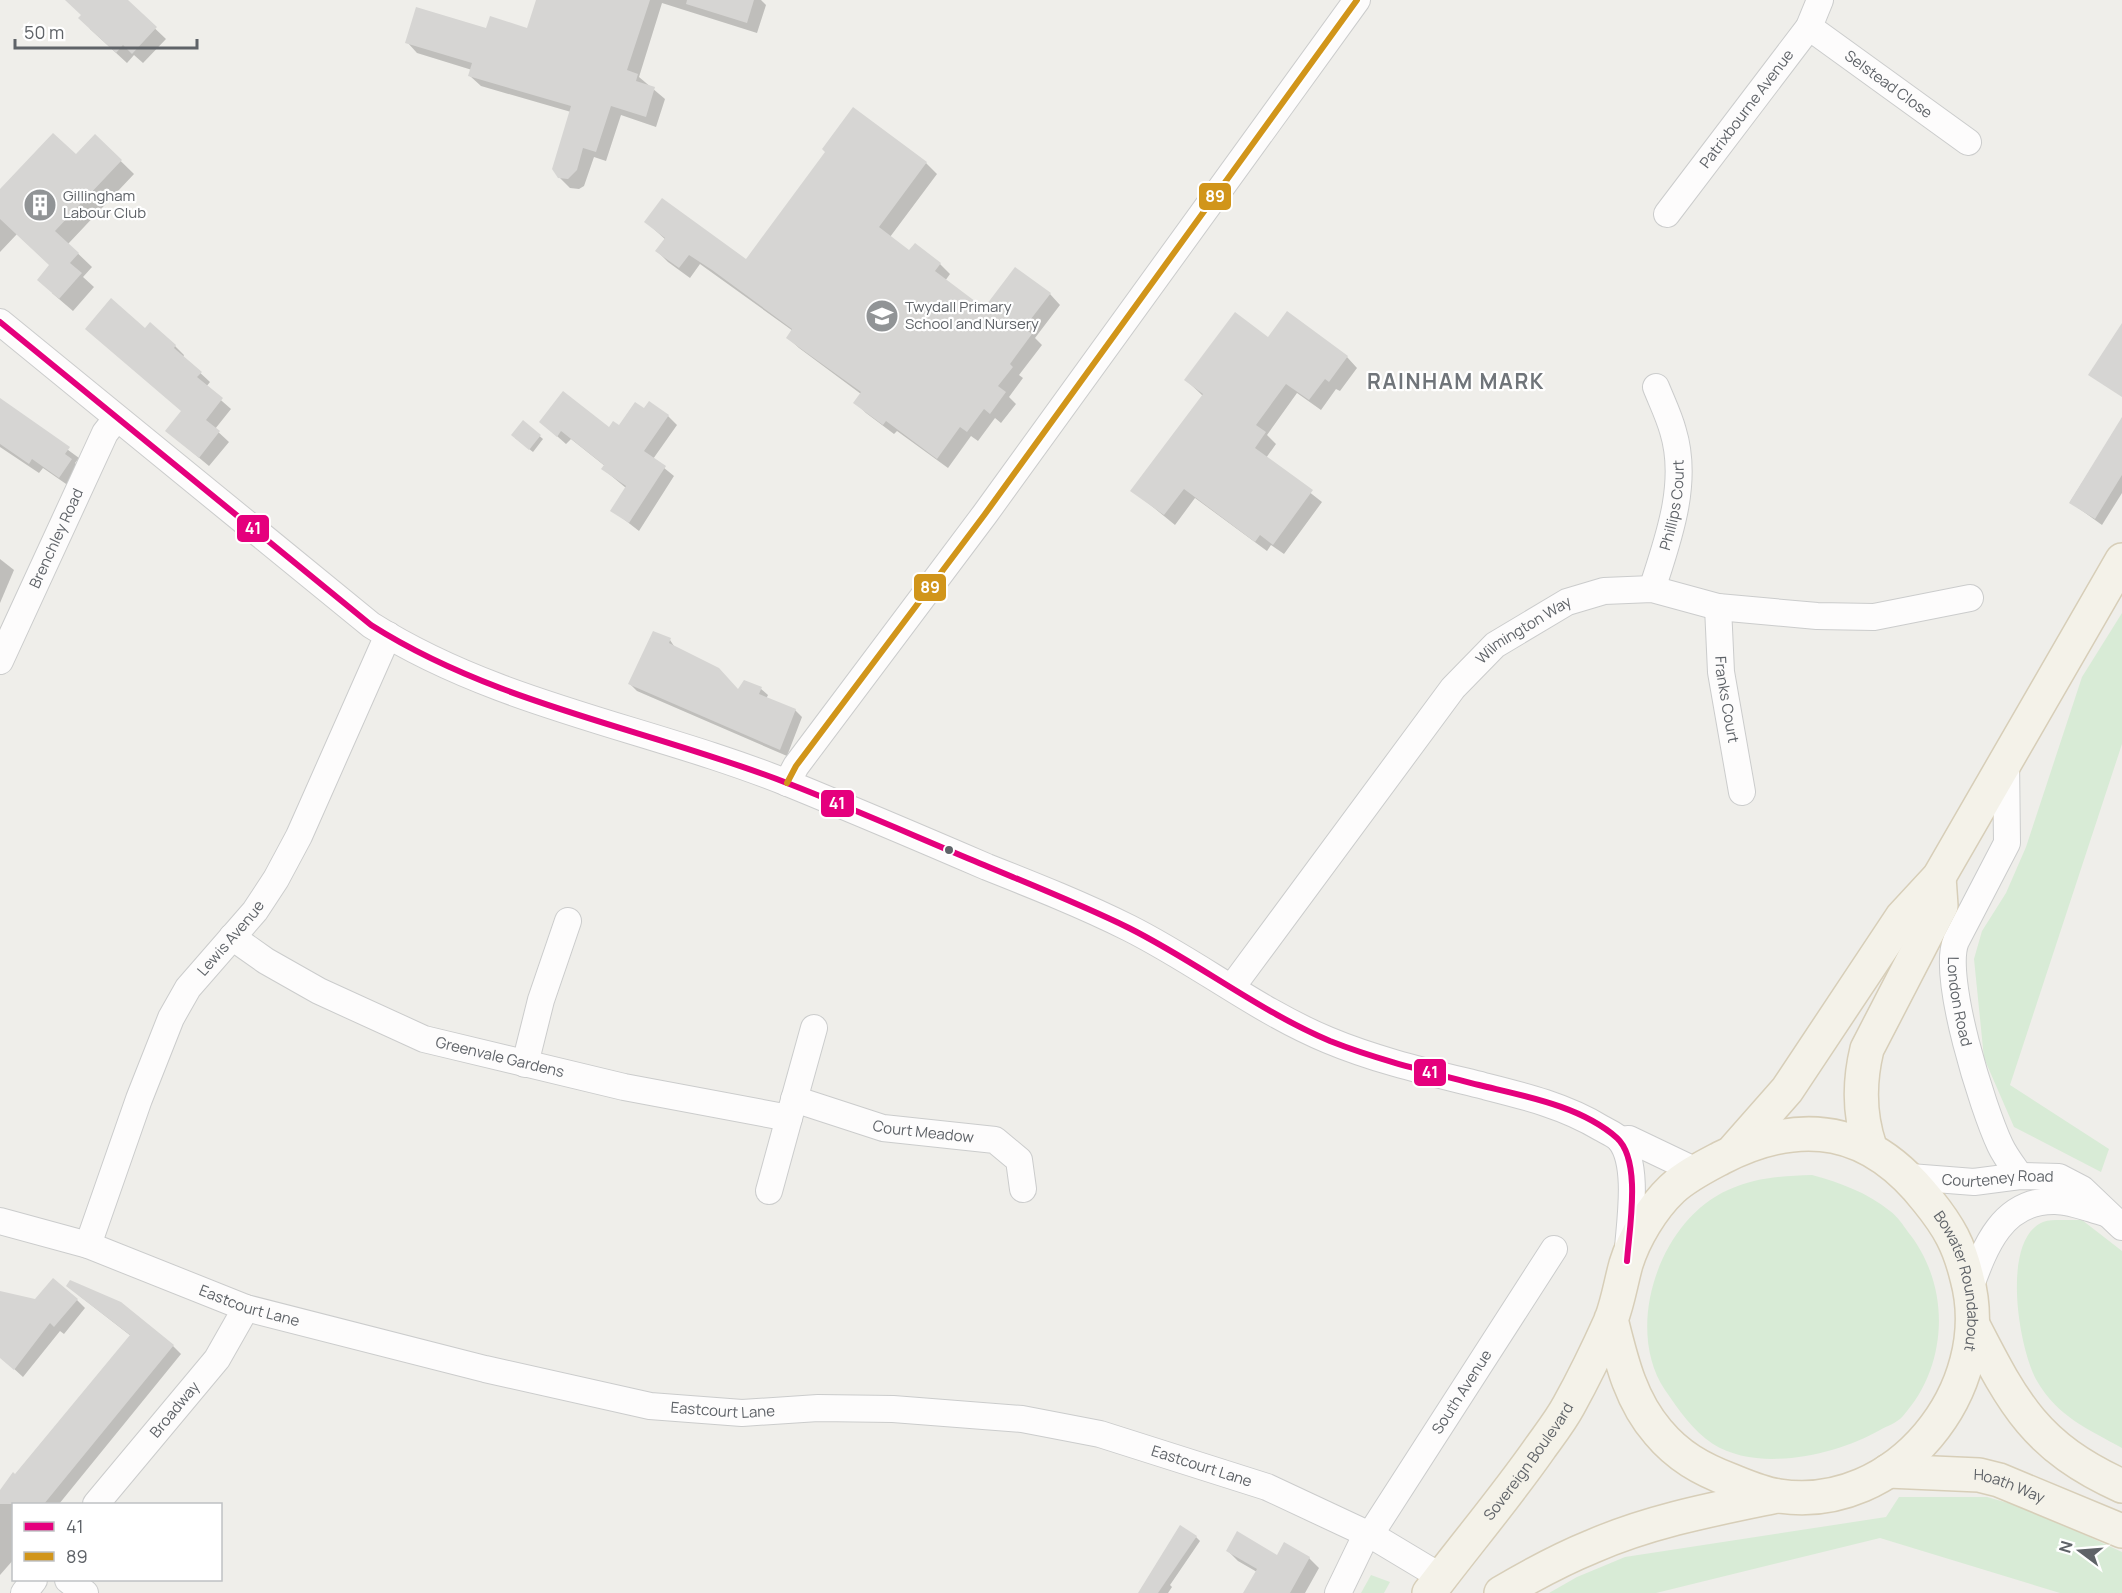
<svg xmlns="http://www.w3.org/2000/svg" width="2122" height="1593" font-family="Manrope,sans-serif">
  <style>
    .green { fill: #d8ebd6 }
    .shadow { fill: #0003 }
    .building { fill: #d6d5d3 }
    .lines { fill: none; stroke-linecap: round; stroke-linejoin: round }
    .minor-casing { stroke: #cbcccc; stroke-width: 28 }
    .primary-casing { stroke: #d7ceb8; stroke-width: 36 }
    .minor { stroke: #fdfcfc; stroke-width: 26 }
    .primary { stroke: #f4f2e9; stroke-width: 33 }
    .bus-1-casing { stroke: #fff; stroke-width: 10 }
    .bus-2-casing { stroke: #fff; stroke-width: 10 }
    .bus-1 { stroke: #e5007d; stroke-width: 6 }
    .bus-2 { stroke: #d1951a; stroke-width: 6 }
    .bus-dot { fill: #5f6368; stroke: #fff; stroke-width: 2 }
    .labels { text-anchor: middle; stroke-width: 4.5; stroke-linejoin: round; paint-order: stroke }
    .street-label { font-size: 15px; fill: #5f6368; stroke: #fff }
    .poi-label { font-size: 15px; fill: #5f6368; stroke: #fff; text-anchor: start }
    .district-label { font-size: 21px; font-weight: bold; letter-spacing: 1.5px; fill: #70757a; stroke: #fff }
    .line-badge { stroke: #fff; stroke-width: 2 }
    .badge-label { font-size: 16px; text-anchor: middle; font-weight: bold; fill: #fff }
  </style>
  <rect width="100%" height="100%" fill="#efeeea"/>
  <g class="green">
    <polygon points="2122,613 2122,744 2010,1085 2109,1149 2101,1172 2014,1127 1984,1058 1974,959 1982,931 2006,893 2026,847 2082,677"/>
    <path d="M1812 1175C1841 1183 1866 1192 1890 1211 1897 1216 1903 1225 1908 1232 1951 1285 1949 1365 1903 1416 1897 1423 1887 1426 1880 1430 1836 1455 1759 1473 1713 1444 1692 1430 1679 1410 1665 1390 1623 1327 1660 1220 1728 1190 1756 1177 1782 1176 1812 1175Z"/>
    <path d="M2061 1220H2082L2122 1251V1448C2088 1429 2058 1417 2037 1381 2019 1350 2000 1240 2043 1222 2048 1220 2055 1220 2061 1220Z"/>
    <polygon points="1899,1497 1987,1497 2029,1509 2122,1552 2122,1593 2060,1593 1880,1538 1656,1593 1549,1593 1577,1577 1625,1557 1886,1517"/>
    <polygon points="1371,1575 1390,1582 1384,1593 1361,1593"/>
  </g>
  <g class="shadow">
    <polygon points="79,0 125,0 166,39 143,63 134,55 127,63 90,29"/>
    <polygon points="538,0 761,0 766,5 757,33 662,3 639,77 665,99 656,127 621,115 606,161 594,157 584,186 579,189 570,188 559,177 571,112 481,86 470,76 472,70 417,53 407,42 487,30 528,30"/>
    <polygon points="95,136 134,174 68,244 92,267 83,277 94,287 73,311 52,293 51,266 17,234 0,252 0,191 76,157"/>
    <polygon points="926,163 937,174 890,237 910,252 940,264 950,274 945,281 984,310 1050,294 1060,305 1035,338 1042,345 1019,375 1023,378 1009,397 1016,404 1001,423 995,418 978,441 971,436 948,468 897,431 894,434 866,413 855,402 861,394 799,348 788,338 793,331 700,264 690,278 668,262 657,251 666,240 646,222 746,261"/>
    <polygon points="145,330 175,346 184,355 183,357 210,382 206,387 231,409 215,429 229,442 209,466 167,431 183,412"/>
    <polygon points="1269,339 1347,357 1357,368 1340,391 1336,389 1321,410 1297,393 1267,435 1276,444 1266,458 1322,502 1284,554 1271,545 1267,551 1195,498 1175,525 1132,490 1203,396 1186,380"/>
    <polygon points="0,400 79,458 75,463 81,469 69,486 43,468 39,473 0,447"/>
    <polygon points="644,410 668,416 677,425 653,459 674,476 639,531 612,510 626,488 603,469 605,466 571,439 566,444 541,422 609,429 619,427"/>
    <polygon points="2122,420 2122,493 2102,525 2070,502"/>
    <polygon points="523,422 543,439 533,452 515,438"/>
    <polygon points="0,559 14,570 0,603"/>
    <polygon points="670,640 676,649 738,691 745,681 761,689 768,695 766,699 795,710 802,717 787,756 637,691 630,684"/>
    <polygon points="0,1292 36,1301 77,1300 85,1308 64,1334 60,1331 23,1377 0,1356"/>
    <polygon points="77,1294 173,1346 181,1354 59,1504 14,1504 14,1559 0,1575 0,1493 131,1336"/>
    <polygon points="1196,1537 1200,1541 1170,1585 1172,1587 1168,1593 1139,1593"/>
    <polygon points="1228,1551 1309,1558 1319,1568 1305,1593 1246,1593 1257,1572 1238,1561"/>
  </g>
  <g class="building">
    <polygon points="65,0 128,0 157,27 132,54 123,45 116,53 78,18 81,15"/>
    <polygon points="536,0 650,0 627,70 638,74 636,81 655,87 646,117 611,106 596,152 583,148 577,170 568,179 558,178 552,169 571,106 468,76 472,63 405,43 416,7 486,28 490,16 527,28"/>
    <polygon points="687,0 754,0 747,23 686,4"/>
    <polygon points="853,107 927,162 879,227 909,250 915,243 941,263 935,271 984,308 1015,267 1051,293 1024,328 1032,334 1010,364 1013,367 998,386 1006,392 990,414 984,409 967,432 960,427 937,459 886,421 883,425 853,403 861,392 786,338 792,329 712,270 689,255 679,268 655,251 665,238 644,222 662,198 746,259 825,152 822,149"/>
    <polygon points="53,133 76,154 95,134 122,160 55,231 79,253 70,263 82,273 59,299 37,280 49,265 0,219 0,189"/>
    <polygon points="111,298 145,328 150,322 176,345 174,348 202,372 197,377 223,398 206,420 220,431 199,458 165,431 181,411 85,329"/>
    <polygon points="1287,311 1348,356 1329,382 1325,379 1309,400 1286,384 1256,425 1266,432 1255,448 1313,490 1273,545 1260,535 1255,542 1184,489 1164,515 1130,491 1203,394 1184,380 1235,312 1268,337"/>
    <polygon points="2122,323 2122,397 2088,375"/>
    <polygon points="563,391 609,427 613,421 619,425 635,402 644,408 649,401 669,415 644,451 666,466 629,523 610,511 626,486 601,469 604,465 561,431 557,437 539,422"/>
    <polygon points="0,398 70,447 65,454 72,459 59,478 32,459 29,464 0,444"/>
    <polygon points="2122,417 2122,475 2095,519 2069,503"/>
    <polygon points="523,420 541,435 529,450 511,435"/>
    <polygon points="653,631 671,638 669,643 719,668 738,689 744,680 762,687 759,694 796,709 780,750 628,684"/>
    <polygon points="53,1278 78,1299 54,1327 50,1323 14,1370 0,1358 0,1291 35,1299"/>
    <polygon points="70,1280 121,1302 174,1345 44,1504 0,1504 0,1490 13,1472 15,1474 130,1335 66,1286"/>
    <polygon points="1180,1525 1197,1536 1158,1593 1138,1593"/>
    <polygon points="1237,1531 1277,1555 1284,1542 1310,1557 1290,1593 1243,1593 1257,1569 1226,1551"/>
  </g>
  <g class="lines">
    <g class="minor-casing">
      <g id="minor">
        <path id="s1" d="M1809 27 1968 142"/>
        <path id="s2" d="M1667 214 1809 27 1820 0"/>
        <path d="M0 322 371 625C499 706 652 728 790 784 856 811 922 839 987 867 1035 886 1083 905 1129 928 1197 962 1258 1011 1328 1040 1378 1061 1432 1073 1484 1086 1524 1096 1565 1106 1601 1128 1606 1131 1616 1135 1620 1140 1639 1164 1630 1220 1628 1248"/>
        <path id="s3" d="M1652 589C1668 540 1689 483 1673 431 1669 416 1662 402 1656 387"/>
        <path id="s4" d="M1718 607 1721 672 1742 792"/>
        <path id="s5" d="M0 661 105 433 116 419"/>
        <path id="s6" d="M2006 759 2007 843 1956 941C1941 976 1983 1109 2000 1145 2005 1156 2013 1166 2020 1176"/>
        <polyline points="787,783 796,766 985,514 1357,0"/>
        <path id="s7" d="M232 937 266 961 319 991 424 1039 624 1087 789 1118 814 1028"/>
        <path id="s8" d="M1232 987 1453 688 1495 645 1567 602 1604 591 1652 589 1718 607 1817 616 1874 617 1970 598"/>
        <polyline points="525,1064 541,1000 568,921"/>
        <path id="s9" d="M794 1099 883 1128 995 1140 1019 1160 1023 1189"/>
        <polyline points="1620,1140 1629,1139 1696,1171"/>
        <path id="s10" d="M1910 1177 1974 1182 2020 1176 2059 1177 2082 1189 2122 1227"/>
        <polyline points="769,1191 789,1118"/>
        <path id="s11" d="M0 1221 88 1245 246 1308 485 1369 650 1406 742 1413 818 1408 893 1409 1022 1419 1100 1434 1267 1487 1376 1538 1441 1577"/>
        <path id="s12" d="M88 1245 139 1099 171 1018 188 988 255 911 276 879 299 836 388 635"/>
        <path d="M1970 1288C1985 1247 2002 1200 2055 1201 2071 1201 2090 1209 2105 1213"/>
        <path id="s13" d="M96 1504 217 1359 246 1308"/>
        <path id="s14" d="M1370 1535 1554 1249"/>
        <polyline points="68,1580 85,1593"/>
        <polyline points="24,1593 34,1580"/>
        <polyline points="1338,1593 1367,1533"/>
      </g>
    </g>
    <g class="primary-casing">
      <g id="primary">
        <path d="M1870 1147C1859 1115 1859 1082 1867 1049L1941 906 1939 877"/>
        <polyline points="1735,1149 1787,1090 1902,917 1939,877 2122,560"/>
        <path d="M1973 1325C2014 1405 2036 1447 2122 1486"/>
        <path id="s15" d="M1888 1471 1979 1475 1999 1480 2122 1531"/>
        <path id="s16" d="M1429 1593C1466 1544 1505 1498 1540 1448 1550 1434 1561 1420 1569 1405 1584 1378 1598 1349 1611 1320 1618 1302 1621 1282 1626 1264 1634 1238 1652 1208 1672 1189 1686 1176 1704 1167 1721 1158 1803 1116 1871 1128 1928 1201 1949 1227 1959 1245 1967 1278 1997 1389 1896 1514 1779 1496 1763 1494 1745 1486 1730 1480 1701 1469 1678 1456 1658 1432 1630 1400 1621 1359 1611 1319"/>
        <path d="M1501 1593C1530 1576 1559 1560 1591 1547 1650 1521 1714 1509 1777 1496"/>
      </g>
    </g>
    <use href="#minor" class="minor"/>
    <use href="#primary" class="primary"/>
    <g class="bus-1-casing">
      <path id="bus-1" d="M0 322 371 625C497 705 649 729 787 783 849 807 910 834 972 860 1024 882 1078 903 1129 928 1197 962 1259 1011 1330 1041 1378 1060 1429 1072 1479 1085 1524 1096 1581 1106 1617 1138 1642 1161 1629 1230 1627 1261"/>
    </g>
    <g class="bus-2-casing">
      <polyline id="bus-2" points="787,783 796,766 985,514 1357,0"/>
    </g>
    <use href="#bus-1" class="bus-1"/>
    <use href="#bus-2" class="bus-2"/>
  </g>
  <defs>
    <g id="building-disc" transform="scale(1.725)"><circle r="9.5" fill="#919496" stroke="#fff"/><path d="M-4-6H4V6H1V3H-1V6H-4ZM-2.5-4.3h1.7v1.8h-1.7ZM.8-4.3h1.7v1.8H.8ZM-2.5-1h1.7V.8h-1.7ZM.8-1h1.7V.8H.8Z" fill="#fff"/></g>
    <g id="school-disc" transform="scale(1.725)"><circle r="9.5" fill="#919496" stroke="#fff"/><path d="M0-5L7-2L0 1L-7-2ZM-4 1L0 2.5L4 1V4Q0 6-4 4Z" fill="#fff"/></g>
  </defs>
  <g fill-rule="evenodd">
    <use href="#building-disc" x="40" y="205"/>
    <use href="#school-disc" x="882" y="316"/>
  </g>
  <circle class="bus-dot" cx="949" cy="850" r="5"/>
  <g class="labels">
    <g class="street-label">
      <text dy="5" stroke="none"><textPath href="#s1" startOffset="98">Selstead Close</textPath></text>
      <text dy="5" stroke="none"><textPath href="#s2" startOffset="132">Patrixbourne Avenue</textPath></text>
      <text dy="5" stroke="none"><textPath href="#s3" startOffset="87">Phillips Court</textPath></text>
      <text dy="5" stroke="none"><textPath href="#s5" startOffset="135">Brenchley Road</textPath></text>
      <text dy="5" stroke="none"><textPath href="#s8" startOffset="464">Wilmington Way</textPath></text>
      <text dy="5" stroke="none"><textPath href="#s4" startOffset="93">Franks Court</textPath></text>
      <text dy="5" stroke="none"><textPath href="#s12" startOffset="342">Lewis Avenue</textPath></text>
      <text dy="5" stroke="none"><textPath href="#s6" startOffset="256">London Road</textPath></text>
      <text dy="5" stroke="none"><textPath href="#s7" startOffset="296">Greenvale Gardens</textPath></text>
      <text dy="5" stroke="none"><textPath href="#s9" startOffset="134">Court Meadow</textPath></text>
      <text dy="5" stroke="none"><textPath href="#s10" startOffset="88">Courteney Road</textPath></text>
      <text dy="5" stroke="none"><textPath href="#s16" startOffset="856">Bowater Roundabout</textPath></text>
      <text dy="5" stroke="none"><textPath href="#s11" startOffset="264">Eastcourt Lane</textPath></text>
      <text dy="5" stroke="none"><textPath href="#s14" startOffset="170">South Avenue</textPath></text>
      <text dy="5" stroke="none"><textPath href="#s11" startOffset="750">Eastcourt Lane</textPath></text>
      <text dy="5" stroke="none"><textPath href="#s13" startOffset="123">Broadway</textPath></text>
      <text dy="5" stroke="none"><textPath href="#s16" startOffset="165">Sovereign Boulevard</textPath></text>
      <text dy="5" stroke="none"><textPath href="#s11" startOffset="1236">Eastcourt Lane</textPath></text>
      <text dy="5" stroke="none"><textPath href="#s15" startOffset="123">Hoath Way</textPath></text>
    </g>
    <g class="poi-label">
      <text x="63" y="201">Gillingham<tspan x="63" dy="17">Labour Club</tspan></text>
      <text x="905" y="312">Twydall Primary<tspan x="905" dy="17">School and Nursery</tspan></text>
    </g>
    <g class="district-label">
      <text x="1456" y="389">RAINHAM MARK</text>
    </g>
  </g>
  <g class="line-badge">
    <rect x="1198" y="182" width="34" height="29" rx="6" fill="#d1951a"/>
    <rect x="236" y="514" width="34" height="29" rx="6" fill="#e5007d"/>
    <rect x="913" y="573" width="34" height="29" rx="6" fill="#d1951a"/>
    <rect x="820" y="789" width="35" height="29" rx="6" fill="#e5007d"/>
    <rect x="1413" y="1058" width="34" height="29" rx="6" fill="#e5007d"/>
  </g>
  <g class="badge-label">
    <text x="1215" y="202">89</text>
    <text x="253" y="534">41</text>
    <text x="930" y="593">89</text>
    <text x="837" y="809">41</text>
    <text x="1430" y="1078">41</text>
  </g>
  <rect x="12" y="1503" width="210" height="78" fill="#ffffff" stroke="#bfc1c3" stroke-width="1.5"/>
  <rect x="24" y="1522" width="30" height="9" fill="#e5007d" stroke="#bfc1c3" stroke-width="1.5"/>
  <text x="66" y="1533" font-size="18" fill="#5f6368">41</text>
  <rect x="24" y="1552" width="30" height="9" fill="#d1951a" stroke="#bfc1c3" stroke-width="1.5"/>
  <text x="66" y="1563" font-size="18" fill="#5f6368">89</text>
  <g transform="translate(2080 1551) rotate(286)" stroke="#ffffff" stroke-width="4.5" paint-order="stroke">
  <path d="M0-4.5L10 22L0 15L-10 22Z" fill="#5f6368"/>
  <text y="-9" font-size="16" font-weight="bold" text-anchor="middle" fill="#5f6368">N</text>
  </g>
  <path d="M15 39v9h182v-9" fill="none" stroke="#5f6368" stroke-width="3"/>
  <text x="24" y="39" font-size="18" fill="#5f6368" stroke="#ffffff" stroke-width="4.5" paint-order="stroke">50 m</text>
</svg>
